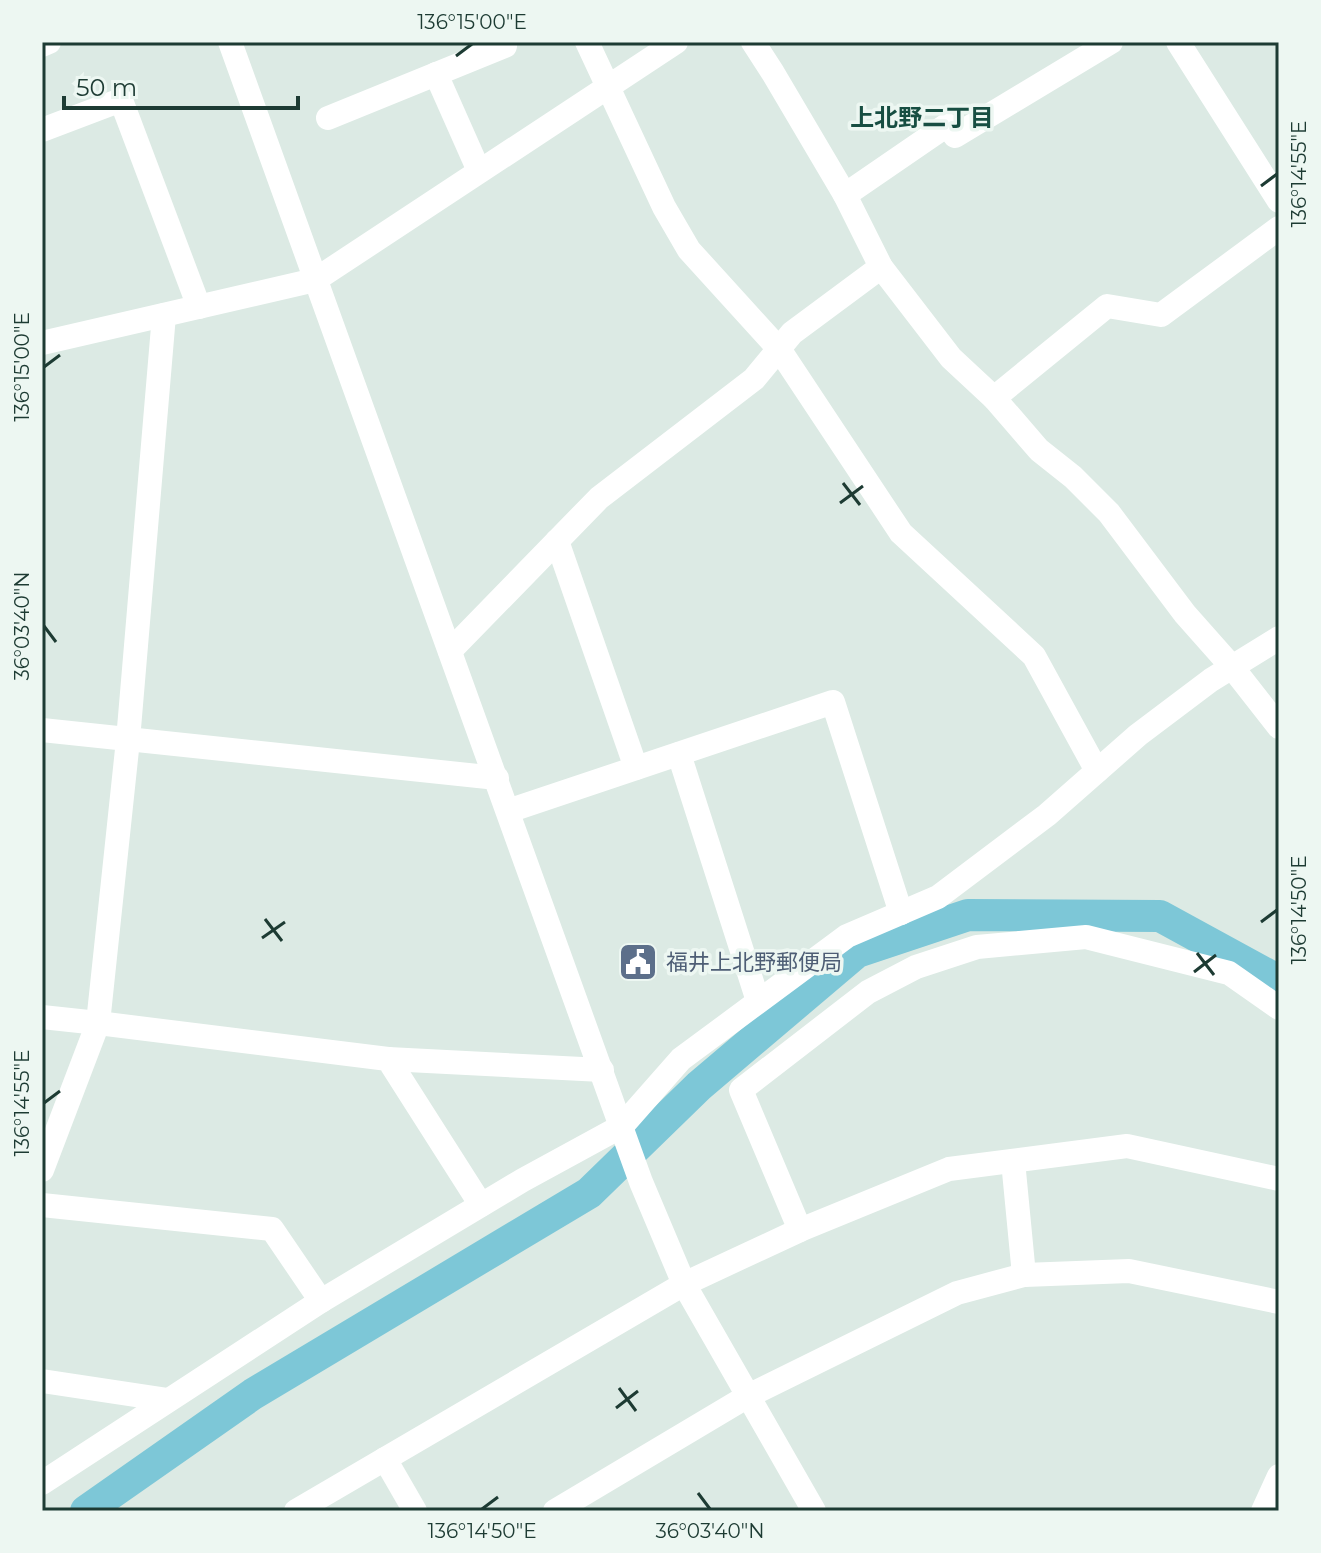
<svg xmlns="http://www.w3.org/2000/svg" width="1321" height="1553" font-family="Montserrat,'Noto Sans JP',sans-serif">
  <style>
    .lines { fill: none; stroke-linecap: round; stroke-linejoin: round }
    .canal { stroke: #7dc7d7; stroke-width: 32 }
    .street { stroke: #fff; stroke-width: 24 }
    .ticks { fill: none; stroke: #1d3b33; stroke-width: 3 }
    .labels { text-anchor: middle; stroke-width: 7; stroke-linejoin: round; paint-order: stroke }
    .service-label { font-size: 22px; fill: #4e5e75; stroke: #edf7f2; text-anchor: start }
    .neighbourhood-label { font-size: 24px; font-weight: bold; fill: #174e42; stroke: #edf7f2 }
    .neatline { fill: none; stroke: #1d3b33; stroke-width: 3 }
    .ticks-label { font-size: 20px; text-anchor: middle; fill: #1d3b33 }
  </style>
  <rect width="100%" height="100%" fill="#dceae4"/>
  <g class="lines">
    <polyline class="canal" points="86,1511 253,1394 589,1193 699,1086 857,952 968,915 1160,916 1279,981"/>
    <g class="street">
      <polyline points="230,42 641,1182 684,1284 814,1511"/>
      <polyline points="587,42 664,207 689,250 779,349 901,533 1034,656 1097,771"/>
      <polyline points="753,42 773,73 845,195 881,267 951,358 994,398 1039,450 1073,477 1109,513 1185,614 1232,667 1279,727"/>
      <polyline points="1178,42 1279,201"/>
      <polyline points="42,45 49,42"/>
      <polyline points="436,74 479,171"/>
      <polyline points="328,118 505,46"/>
      <polyline points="42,130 121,100 199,307"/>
      <polyline points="845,195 947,125 955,136 1111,42"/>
      <polyline points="42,343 315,280 676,42"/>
      <polyline points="994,398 1107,306 1161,315 1279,228"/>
      <polyline points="557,541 636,768"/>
      <polyline points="450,651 599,498 754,379 792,333 881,267"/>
      <polyline points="42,730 497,778"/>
      <polyline points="679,754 758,1001"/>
      <polyline points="508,811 833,702 901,913"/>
      <polyline points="42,1017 98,1023 388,1059 481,1205"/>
      <polyline points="388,1059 602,1070"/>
      <polyline points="1013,1161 1024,1275"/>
      <polyline points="42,1170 98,1023 128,740 164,315"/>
      <polyline points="42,1205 272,1229 321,1301"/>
      <polyline points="800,1230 741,1090 868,992 916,967 977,947 1086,937 1229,973 1279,1008"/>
      <polyline points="42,1381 168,1400"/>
      <polyline points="385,1459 415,1511"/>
      <polyline points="42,1483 321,1301 523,1180 622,1126 681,1059 847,936 938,897 1047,815 1138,735 1211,680 1279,638"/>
      <polyline points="296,1511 684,1284 800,1230 949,1169 1127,1146 1279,1179"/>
      <polyline points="555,1511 748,1396 957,1293 1024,1275 1129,1271 1279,1302"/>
      <polyline points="1263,1511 1279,1476"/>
    </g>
  </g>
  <path class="ticks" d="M456 56 472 44M1261 186 1277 174M44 367 60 355M843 483 860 505M840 503 863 486M44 626 56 642M265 919 282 941M1261 922 1277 910M262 938 285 922M1197 953 1214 975M1194 972 1216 955M44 1103 60 1091M619 1388 636 1411M616 1408 638 1391M698 1493 710 1509M482 1509 498 1497"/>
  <defs>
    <g id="civic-square" transform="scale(2)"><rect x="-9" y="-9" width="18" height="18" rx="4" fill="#5c6f8a" stroke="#edf7f2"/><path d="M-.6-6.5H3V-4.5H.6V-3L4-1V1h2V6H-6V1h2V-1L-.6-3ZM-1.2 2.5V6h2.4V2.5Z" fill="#fff"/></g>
  </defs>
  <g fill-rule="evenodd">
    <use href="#civic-square" x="638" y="962"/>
  </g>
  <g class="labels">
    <g class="service-label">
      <text x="666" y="970">福井上北野郵便局</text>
    </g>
    <g class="neighbourhood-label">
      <text x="922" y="126">上北野二丁目</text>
    </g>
  </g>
  <rect width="1321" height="1553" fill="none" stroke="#edf7f2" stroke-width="88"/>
  <path d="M64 96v12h234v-12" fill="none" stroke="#1d3b33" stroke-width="4"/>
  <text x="76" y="96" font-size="24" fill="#1d3b33" stroke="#edf7f2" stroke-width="6" paint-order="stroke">50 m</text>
  <rect x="44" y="44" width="1233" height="1465" class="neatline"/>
  <g class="ticks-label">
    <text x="472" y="29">136°15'00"E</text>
    <text transform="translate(1299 174) rotate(-90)" y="7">136°14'55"E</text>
    <text transform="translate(22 367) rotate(-90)" y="7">136°15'00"E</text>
    <text transform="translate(22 626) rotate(-90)" y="7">36°03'40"N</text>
    <text transform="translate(1299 910) rotate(-90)" y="7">136°14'50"E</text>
    <text transform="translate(22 1103) rotate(-90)" y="7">136°14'55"E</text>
    <text x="482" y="1538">136°14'50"E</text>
    <text x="710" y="1538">36°03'40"N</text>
  </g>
</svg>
